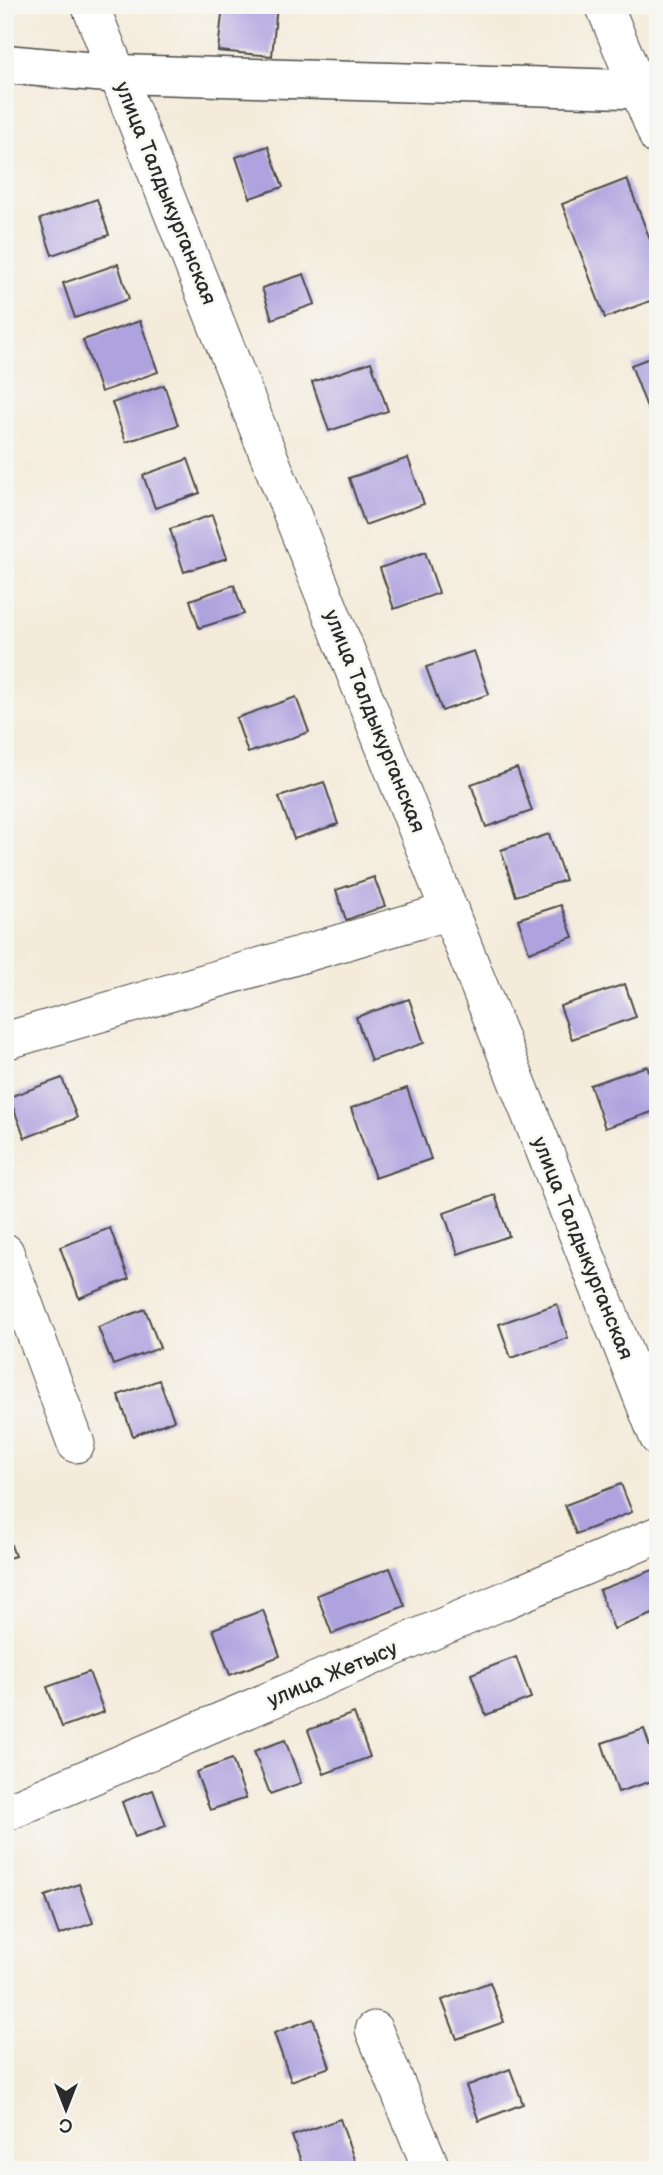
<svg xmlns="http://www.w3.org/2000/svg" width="663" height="2175" font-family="'Balsamiq Sans',sans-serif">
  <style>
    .building { fill: #afa3df }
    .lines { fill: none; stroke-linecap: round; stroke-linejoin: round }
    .minor-casing { stroke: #494845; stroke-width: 39 }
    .tertiary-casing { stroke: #494845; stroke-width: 41 }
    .minor { stroke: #fff; stroke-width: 37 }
    .tertiary { stroke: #fff; stroke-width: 38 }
    .labels { text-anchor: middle; stroke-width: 5; stroke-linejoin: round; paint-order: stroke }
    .street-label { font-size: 21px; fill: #2b2b2b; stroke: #f6f6f2 }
  </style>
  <rect width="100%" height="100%" fill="#f6f6f2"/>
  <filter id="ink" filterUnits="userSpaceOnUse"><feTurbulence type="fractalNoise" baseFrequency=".0143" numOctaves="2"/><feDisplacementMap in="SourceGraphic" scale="14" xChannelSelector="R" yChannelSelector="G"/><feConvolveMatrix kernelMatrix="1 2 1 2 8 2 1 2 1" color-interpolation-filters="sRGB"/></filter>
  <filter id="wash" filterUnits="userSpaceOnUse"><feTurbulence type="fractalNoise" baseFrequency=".00686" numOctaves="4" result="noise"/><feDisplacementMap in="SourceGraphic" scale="28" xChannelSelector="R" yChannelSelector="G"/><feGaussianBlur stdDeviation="1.57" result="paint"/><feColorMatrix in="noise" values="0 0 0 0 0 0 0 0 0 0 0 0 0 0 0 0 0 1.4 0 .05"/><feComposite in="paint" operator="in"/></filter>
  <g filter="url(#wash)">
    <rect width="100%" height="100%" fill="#f4ebda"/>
    <g id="blocks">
      <g class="building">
        <polygon points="223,5 277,5 272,56 218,51"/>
        <polygon points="268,146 283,187 250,198 236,157"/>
        <polygon points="627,179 658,261 658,298 605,318 562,204"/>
        <polygon points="97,199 109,235 52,255 40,219"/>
        <polygon points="118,264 129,299 75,318 63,283"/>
        <polygon points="304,274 315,304 272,319 262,288"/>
        <polygon points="140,321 158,372 101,392 83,340"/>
        <polygon points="658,355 658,406 648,410 631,365"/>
        <polygon points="371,362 388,411 329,431 312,382"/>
        <polygon points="164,385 178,425 126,442 112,403"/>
        <polygon points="408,458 424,504 365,525 349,478"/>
        <polygon points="188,459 200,493 155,508 143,475"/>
        <polygon points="212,515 227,558 184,572 170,529"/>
        <polygon points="425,552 439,593 394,609 380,568"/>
        <polygon points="234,585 244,614 199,628 190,600"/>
        <polygon points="474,651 489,694 442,711 426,667"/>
        <polygon points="296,697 309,732 248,753 236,718"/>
        <polygon points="517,768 532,811 486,827 471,784"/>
        <polygon points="324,782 338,824 294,839 279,797"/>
        <polygon points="549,834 565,880 516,896 501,850"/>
        <polygon points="374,877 385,906 346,920 336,890"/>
        <polygon points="561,905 573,937 529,952 518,919"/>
        <polygon points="625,984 636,1017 572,1039 560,1006"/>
        <polygon points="409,999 424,1043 371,1061 356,1017"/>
        <polygon points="647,1066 658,1096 658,1110 605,1128 590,1085"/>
        <polygon points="62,1078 77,1118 25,1138 9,1097"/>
        <polygon points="407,1088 431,1159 375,1178 351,1108"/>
        <polygon points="495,1195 509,1236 458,1254 444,1213"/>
        <polygon points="110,1228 129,1279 79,1298 60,1247"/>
        <polygon points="557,1304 568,1338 511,1358 499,1324"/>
        <polygon points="145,1309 160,1348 113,1365 98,1327"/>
        <polygon points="159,1380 174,1420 133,1436 118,1395"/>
        <polygon points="621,1484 632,1512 576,1534 565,1505"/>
        <polygon points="5,1529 15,1556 5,1559"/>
        <polygon points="390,1568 405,1606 332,1634 317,1595"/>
        <polygon points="653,1570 658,1583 658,1612 614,1629 599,1590"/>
        <polygon points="263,1610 280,1656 230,1675 213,1629"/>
        <polygon points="516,1657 531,1698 486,1715 471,1674"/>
        <polygon points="89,1672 104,1712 62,1727 47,1687"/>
        <polygon points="354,1713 370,1757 324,1774 308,1730"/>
        <polygon points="644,1729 658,1770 658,1779 618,1792 602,1743"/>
        <polygon points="285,1740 301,1783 270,1794 254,1751"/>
        <polygon points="232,1759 246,1798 210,1810 196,1772"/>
        <polygon points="153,1790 166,1826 135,1837 122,1802"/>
        <polygon points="79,1884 93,1923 59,1935 45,1896"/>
        <polygon points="490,1982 504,2022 457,2039 442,2000"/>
        <polygon points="313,2019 330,2067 291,2081 274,2033"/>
        <polygon points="510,2069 523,2104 479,2121 466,2086"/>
        <polygon points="340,2119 356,2165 341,2170 304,2170 292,2136"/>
      </g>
    </g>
  </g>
  <g filter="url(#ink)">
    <use href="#blocks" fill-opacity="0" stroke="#494845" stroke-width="2"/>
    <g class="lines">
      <g class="minor-casing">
        <g id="minor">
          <polyline points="90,5 658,1437"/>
          <polyline points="604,5 658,137"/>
          <polyline points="5,1041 450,911"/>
          <polyline points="5,1252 76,1444"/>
          <polyline points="5,1813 658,1535"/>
          <polyline points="374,2030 432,2170"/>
        </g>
      </g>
      <g class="tertiary-casing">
        <polyline id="tertiary" points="5,64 119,74 658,90"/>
      </g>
      <use href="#minor" class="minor"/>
      <use href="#tertiary" class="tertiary"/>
    </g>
  </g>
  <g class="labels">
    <g class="street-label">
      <text transform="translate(166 193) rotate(68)" y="7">улица Талдыкурганская</text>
      <text transform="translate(375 721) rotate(68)" y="7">улица Талдыкурганская</text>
      <text transform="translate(583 1248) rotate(68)" y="7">улица Талдыкурганская</text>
      <text transform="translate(332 1674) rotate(-23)" y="7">улица Жетысу</text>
    </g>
  </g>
  <rect width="663" height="2175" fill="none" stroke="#f6f6f2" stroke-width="28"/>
  <g transform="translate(66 2109) rotate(180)" stroke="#f6f6f2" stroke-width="5" paint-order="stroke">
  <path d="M0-5L12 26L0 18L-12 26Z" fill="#2b2b2b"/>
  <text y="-10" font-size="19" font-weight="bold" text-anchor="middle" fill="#2b2b2b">С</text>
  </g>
</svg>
